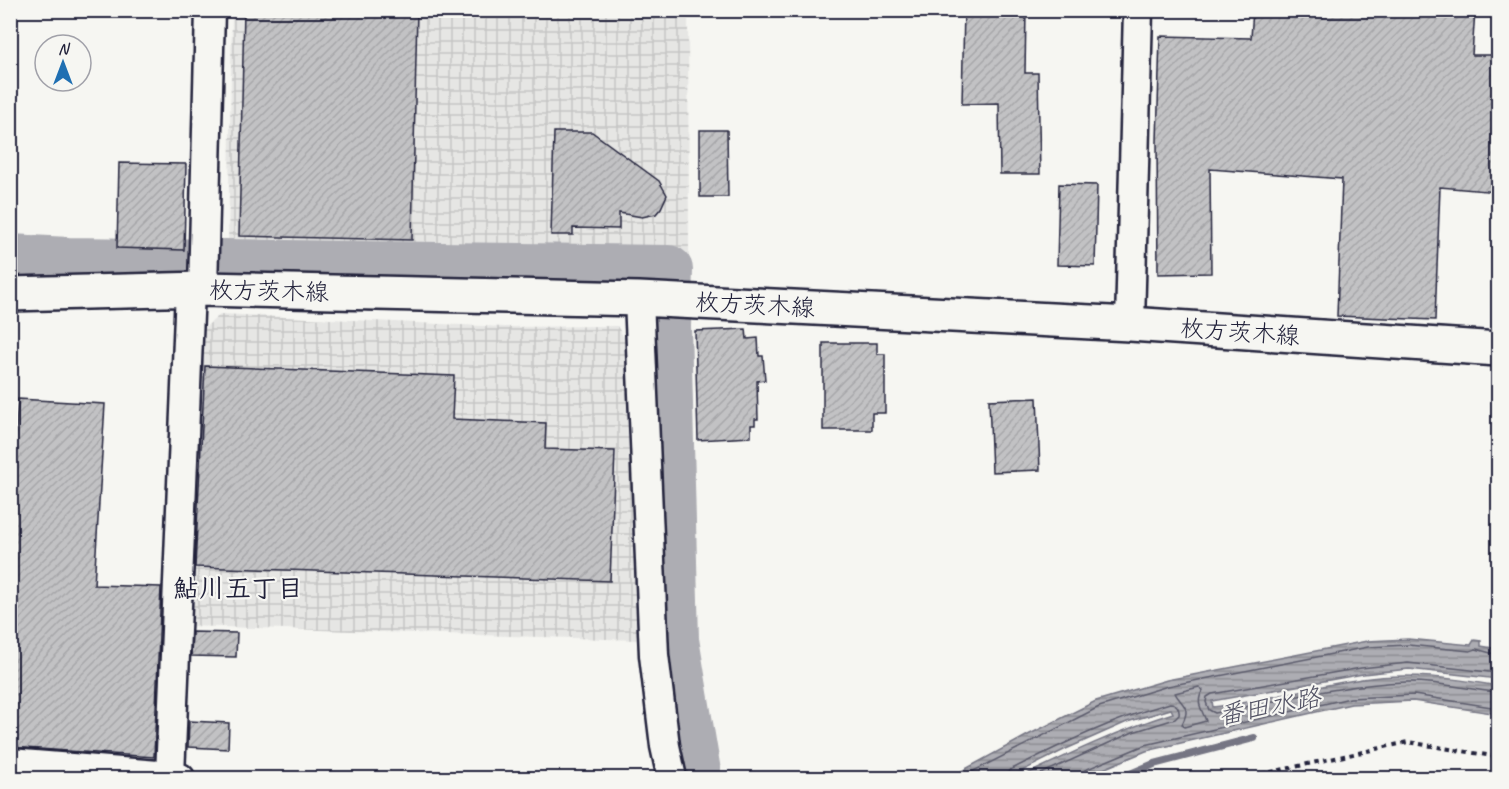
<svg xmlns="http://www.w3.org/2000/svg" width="1509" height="789" font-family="Caveat,'Klee One',sans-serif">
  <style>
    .industrial { fill: url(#industrial-grid) }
    .water { fill: url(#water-rules); stroke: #757583; stroke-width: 1.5 }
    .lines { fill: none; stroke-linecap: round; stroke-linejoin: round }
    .shore { stroke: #5a5a6b; stroke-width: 1.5 }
    .stream { stroke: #757583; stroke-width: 8 }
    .river { stroke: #adadb3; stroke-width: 50 }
    .building { fill: url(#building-hatch); stroke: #22223b; stroke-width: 1.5 }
    .minor-casing { stroke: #22223b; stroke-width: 33 }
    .major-casing { stroke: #22223b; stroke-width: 38 }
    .path { stroke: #22223b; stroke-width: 4; stroke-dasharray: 4.5 4.5; stroke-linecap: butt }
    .minor { stroke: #f6f6f2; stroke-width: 28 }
    .major { stroke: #f6f6f2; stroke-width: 33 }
    .labels { text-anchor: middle; stroke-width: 4.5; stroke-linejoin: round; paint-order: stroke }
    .street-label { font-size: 24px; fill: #22223b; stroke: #f6f6f2 }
    .neighbourhood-label { font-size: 26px; font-weight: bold; fill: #22223b; stroke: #f6f6f2 }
    .water-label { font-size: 26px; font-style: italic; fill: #535365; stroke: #f6f6f2 }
  </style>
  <defs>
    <pattern id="industrial-grid" width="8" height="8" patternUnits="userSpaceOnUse" patternTransform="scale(1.5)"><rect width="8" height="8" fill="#e6e6e4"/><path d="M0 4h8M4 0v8" fill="none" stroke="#c5c5c4"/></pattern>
    <pattern id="water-rules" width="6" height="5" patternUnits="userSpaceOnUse" patternTransform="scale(1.5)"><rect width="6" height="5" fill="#adadb3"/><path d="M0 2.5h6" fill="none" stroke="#8c8c93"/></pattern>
    <pattern id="building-hatch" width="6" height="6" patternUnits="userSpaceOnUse" patternTransform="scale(1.5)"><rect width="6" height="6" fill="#c2c2c4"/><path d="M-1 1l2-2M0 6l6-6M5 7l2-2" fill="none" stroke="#a6a6a9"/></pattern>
  </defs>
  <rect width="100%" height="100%" fill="#f6f6f2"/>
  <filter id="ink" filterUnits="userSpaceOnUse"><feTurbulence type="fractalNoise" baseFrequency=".0167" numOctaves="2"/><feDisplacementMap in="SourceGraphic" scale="12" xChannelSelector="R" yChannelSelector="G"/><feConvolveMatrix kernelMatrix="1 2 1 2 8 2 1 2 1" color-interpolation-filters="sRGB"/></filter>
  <g filter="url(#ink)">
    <g class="industrial">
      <polygon points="232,11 688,11 689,255 228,248"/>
      <polygon points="221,314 505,327 617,326 627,342 637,488 637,640 188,626 183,575 204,328"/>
    </g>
    <path class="water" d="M1408 639 1471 645 1474 640 1481 641V646L1498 649V679L1409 669 1363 674 1212 701 1213 707C1263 702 1312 686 1362 679 1408 672 1453 678 1498 686V714L1413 701 1351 704 1146 751 1082 778H1019C1069 754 1119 730 1173 713L1171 709 1127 722 1066 749 1008 778H949L1028 735 1096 701 1167 680 1367 641Z"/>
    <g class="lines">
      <g class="shore">
        <path d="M1498 673 1408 663 1361 668 1212 694 1207 697 1206 702 1209 710 1215 713C1278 701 1342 684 1407 682 1438 681 1468 690 1498 692"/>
        <path d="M1199 687 1203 690C1195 703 1202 709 1206 721L1184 727 1182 724C1192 706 1181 705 1175 693Z"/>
        <polyline points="960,778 1099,707 1168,686 1368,647 1408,645 1470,651 1476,649 1498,655"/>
        <path d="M1006 778 1007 774 1010 770C1062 744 1113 719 1170 703 1176 703 1180 708 1179 715L1175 719 1133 732 1032 778"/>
        <polyline points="1081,778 1082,774 1085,770 1145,745 1350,698 1414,695 1498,708"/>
      </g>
      <polyline class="stream" points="1121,778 1154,764 1254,738"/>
      <polyline class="river" points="10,259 68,262 668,270 666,326 674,640 697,778"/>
    </g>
    <g class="building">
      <polygon points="244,10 417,10 412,240 239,236"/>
      <polygon points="964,10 1026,10 1025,73 1038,73 1040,174 1000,174 999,103 962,104"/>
      <polygon points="1253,10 1475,10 1472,55 1498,55 1498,192 1440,187 1435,320 1337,316 1342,179 1210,169 1211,273 1158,274 1157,142 1160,36 1251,38"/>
      <polygon points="700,130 727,130 728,197 700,197"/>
      <polygon points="554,132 592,132 659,181 667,195 661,208 656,214 642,217 619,213 619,229 573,228 573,235 551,235"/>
      <polygon points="119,163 186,164 184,250 117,248"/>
      <polygon points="1059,184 1097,185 1095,266 1057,265"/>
      <polygon points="746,329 747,339 758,338 759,356 763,356 765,380 757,381 758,419 755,419 755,425 751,425 751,437 698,440 695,331"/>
      <polygon points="823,343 877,343 877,354 885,354 885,413 872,413 872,430 823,430"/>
      <polygon points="205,366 454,376 452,419 546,423 545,449 615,451 610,581 195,567"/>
      <polygon points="1037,398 1040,470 992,472 989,400"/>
      <polygon points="18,399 105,404 94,585 161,587 154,757 10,747 10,523"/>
      <polygon points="192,632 237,633 236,657 191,656"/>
      <polygon points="189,721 229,723 228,749 188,747"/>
    </g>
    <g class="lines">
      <g class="minor-casing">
        <g id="minor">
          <polyline points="203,289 210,10"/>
          <polyline points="639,299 654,655 665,746 672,778"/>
          <polyline points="1130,324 1138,10"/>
          <polyline points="10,763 170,776 180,778"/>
          <polyline points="170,776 190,290"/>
        </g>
      </g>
      <g class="major-casing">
        <polyline id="major" points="10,294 203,289 639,299 1130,324 1498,349"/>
      </g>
      <polyline class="path" points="1244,778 1408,742 1498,757"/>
      <use href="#minor" class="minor"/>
      <use href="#major" class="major"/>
    </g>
  </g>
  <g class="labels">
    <g class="street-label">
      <text transform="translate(269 291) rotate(1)" y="8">枚方茨木線</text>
      <text transform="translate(755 305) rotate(3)" y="8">枚方茨木線</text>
      <text transform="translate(1240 332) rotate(4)" y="8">枚方茨木線</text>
    </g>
    <g class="neighbourhood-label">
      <text x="238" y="597">鮎川五丁目</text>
    </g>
    <g class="water-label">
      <text transform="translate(1269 706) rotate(-11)" y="9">番田水路</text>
    </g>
  </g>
  <rect width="1509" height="789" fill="none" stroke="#f6f6f2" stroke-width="36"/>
  <rect x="18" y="18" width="1473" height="753" fill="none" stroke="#22223b" stroke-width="2" filter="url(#ink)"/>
  <g transform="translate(63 63)"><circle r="28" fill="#f6f6f2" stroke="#a1a1a9" stroke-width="1.5"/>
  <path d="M0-4.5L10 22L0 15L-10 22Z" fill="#1f6fb2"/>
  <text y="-9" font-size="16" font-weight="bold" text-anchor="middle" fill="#22223b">N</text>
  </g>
</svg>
